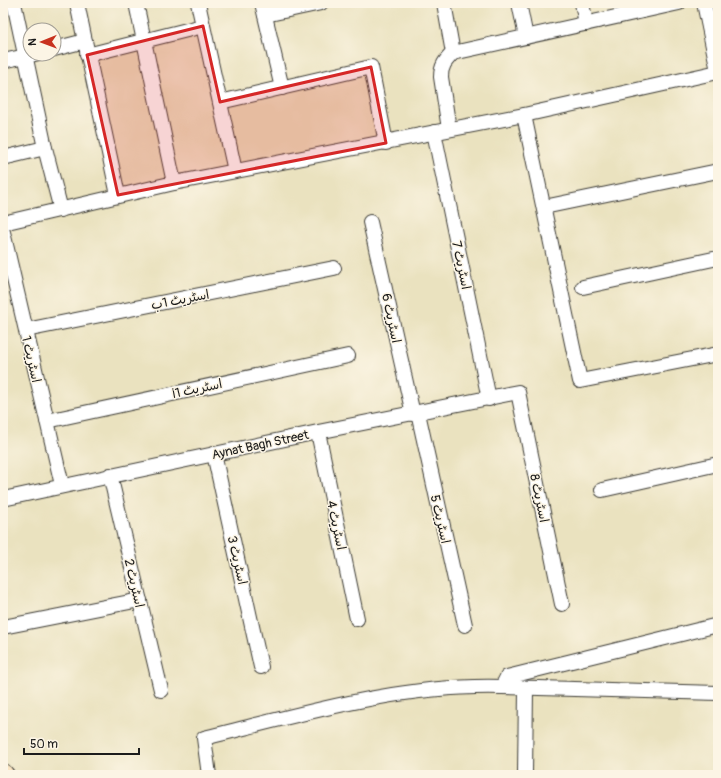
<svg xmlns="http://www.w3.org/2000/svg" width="721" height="778" font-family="Pangolin,'Playpen Sans Arabic',sans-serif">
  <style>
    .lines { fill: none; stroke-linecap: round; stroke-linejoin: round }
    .minor-casing { stroke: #3b3a34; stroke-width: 16 }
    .secondary-casing { stroke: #3b3a34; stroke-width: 22 }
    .minor { stroke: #fff; stroke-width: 14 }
    .secondary { stroke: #fbe6c4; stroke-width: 20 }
    .marked { fill: #d62828; fill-opacity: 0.2; stroke: #d62828; stroke-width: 3; stroke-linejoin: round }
    .labels { text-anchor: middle; stroke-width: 3; stroke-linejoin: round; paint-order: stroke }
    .street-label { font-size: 13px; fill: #1c1c1c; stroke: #fcf5e5 }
  </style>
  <rect width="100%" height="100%" fill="#fcf5e5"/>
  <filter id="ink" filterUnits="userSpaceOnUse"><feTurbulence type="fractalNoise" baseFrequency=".025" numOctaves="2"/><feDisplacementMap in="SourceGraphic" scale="8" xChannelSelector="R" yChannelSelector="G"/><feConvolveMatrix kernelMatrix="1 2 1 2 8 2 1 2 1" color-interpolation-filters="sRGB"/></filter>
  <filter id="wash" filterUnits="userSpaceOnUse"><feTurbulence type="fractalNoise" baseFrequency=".012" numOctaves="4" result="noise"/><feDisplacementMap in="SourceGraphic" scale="16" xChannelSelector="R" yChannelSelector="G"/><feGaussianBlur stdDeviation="0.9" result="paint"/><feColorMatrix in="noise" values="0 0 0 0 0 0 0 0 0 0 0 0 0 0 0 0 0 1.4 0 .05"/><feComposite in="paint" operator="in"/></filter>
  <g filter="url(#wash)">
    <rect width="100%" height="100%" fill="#eae2bf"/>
  </g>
  <g filter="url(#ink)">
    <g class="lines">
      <g class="minor-casing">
        <g id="minor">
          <polyline points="14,3 45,148 61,210"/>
          <polyline points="77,3 85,41"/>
          <polyline points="136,3 174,183"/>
          <polyline points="198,3 235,171"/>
          <polyline points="262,3 282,88"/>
          <polyline points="444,3 453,53"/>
          <polyline points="519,3 526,37"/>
          <polyline points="582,3 586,24"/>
          <polyline points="704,3 718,71"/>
          <polyline points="265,15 321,3"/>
          <polyline points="54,49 85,41 118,195"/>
          <polyline points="87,55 203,26"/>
          <polyline points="3,61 35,54"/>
          <polyline points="220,102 371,67 386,143"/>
          <polyline points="524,115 580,381 718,354"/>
          <path d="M449 129 441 77C441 66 445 61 453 53L679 3"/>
          <polyline points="434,132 489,399"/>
          <polyline points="3,158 45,148"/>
          <polyline points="544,207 718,171"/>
          <polyline points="370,222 413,414"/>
          <polyline points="3,223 174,183 524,115 718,72"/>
          <polyline points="3,232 62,485"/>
          <polyline points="583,287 718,258"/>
          <polyline points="26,330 334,268"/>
          <polyline points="418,413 465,625"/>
          <polyline points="47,421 348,356"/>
          <polyline points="318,432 357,619"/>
          <polyline points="214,454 261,667"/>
          <polyline points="110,475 161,690"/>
          <polyline points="602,490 718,464"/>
          <polyline points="3,499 318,432 518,392 562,604"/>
          <polyline points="3,627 140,600"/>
          <polyline points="502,687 718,693"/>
          <path d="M209 775 204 738C302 714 400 684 502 687L507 677 718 625"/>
          <polyline points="525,775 526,689"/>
        </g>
      </g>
      <g class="secondary-casing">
        <polyline id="secondary" points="3,774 4,775"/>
      </g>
      <use href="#minor" class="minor"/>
      <use href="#secondary" class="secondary"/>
    </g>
  </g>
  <path class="marked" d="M203 26 220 102 371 67 386 143 118 195 87 55Z"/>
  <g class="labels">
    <g class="street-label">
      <text transform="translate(462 265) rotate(78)" y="5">اسٹریٹ 7</text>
      <text transform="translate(180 299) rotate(-11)" y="5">اسٹریٹ 1ب</text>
      <text transform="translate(392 318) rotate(78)" y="5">اسٹریٹ 6</text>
      <text transform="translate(32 359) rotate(77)" y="5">اسٹریٹ 1</text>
      <text transform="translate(197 388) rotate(-12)" y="5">اسٹریٹ 1ا</text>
      <text transform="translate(260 444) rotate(-12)" y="5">Aynat Bagh Street</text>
      <text transform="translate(540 498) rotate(78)" y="5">اسٹریٹ 8</text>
      <text transform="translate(441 519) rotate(77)" y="5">اسٹریٹ 5</text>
      <text transform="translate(337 525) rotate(78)" y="5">اسٹریٹ 4</text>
      <text transform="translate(238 560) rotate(77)" y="5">اسٹریٹ 3</text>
      <text transform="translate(135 583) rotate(77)" y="5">اسٹریٹ 2</text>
    </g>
  </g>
  <rect width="721" height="778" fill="none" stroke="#fcf5e5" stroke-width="16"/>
  <g transform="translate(42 42) rotate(269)"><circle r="19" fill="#fcf5e5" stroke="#a29e95"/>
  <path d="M0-3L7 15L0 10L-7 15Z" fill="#c8321e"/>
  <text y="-6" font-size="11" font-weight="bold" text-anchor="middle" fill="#1c1c1c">N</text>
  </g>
  <path d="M24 748v6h115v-6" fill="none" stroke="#1c1c1c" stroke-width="2"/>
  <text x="30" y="748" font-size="12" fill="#1c1c1c" stroke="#fcf5e5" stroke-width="3" paint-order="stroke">50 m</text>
</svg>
